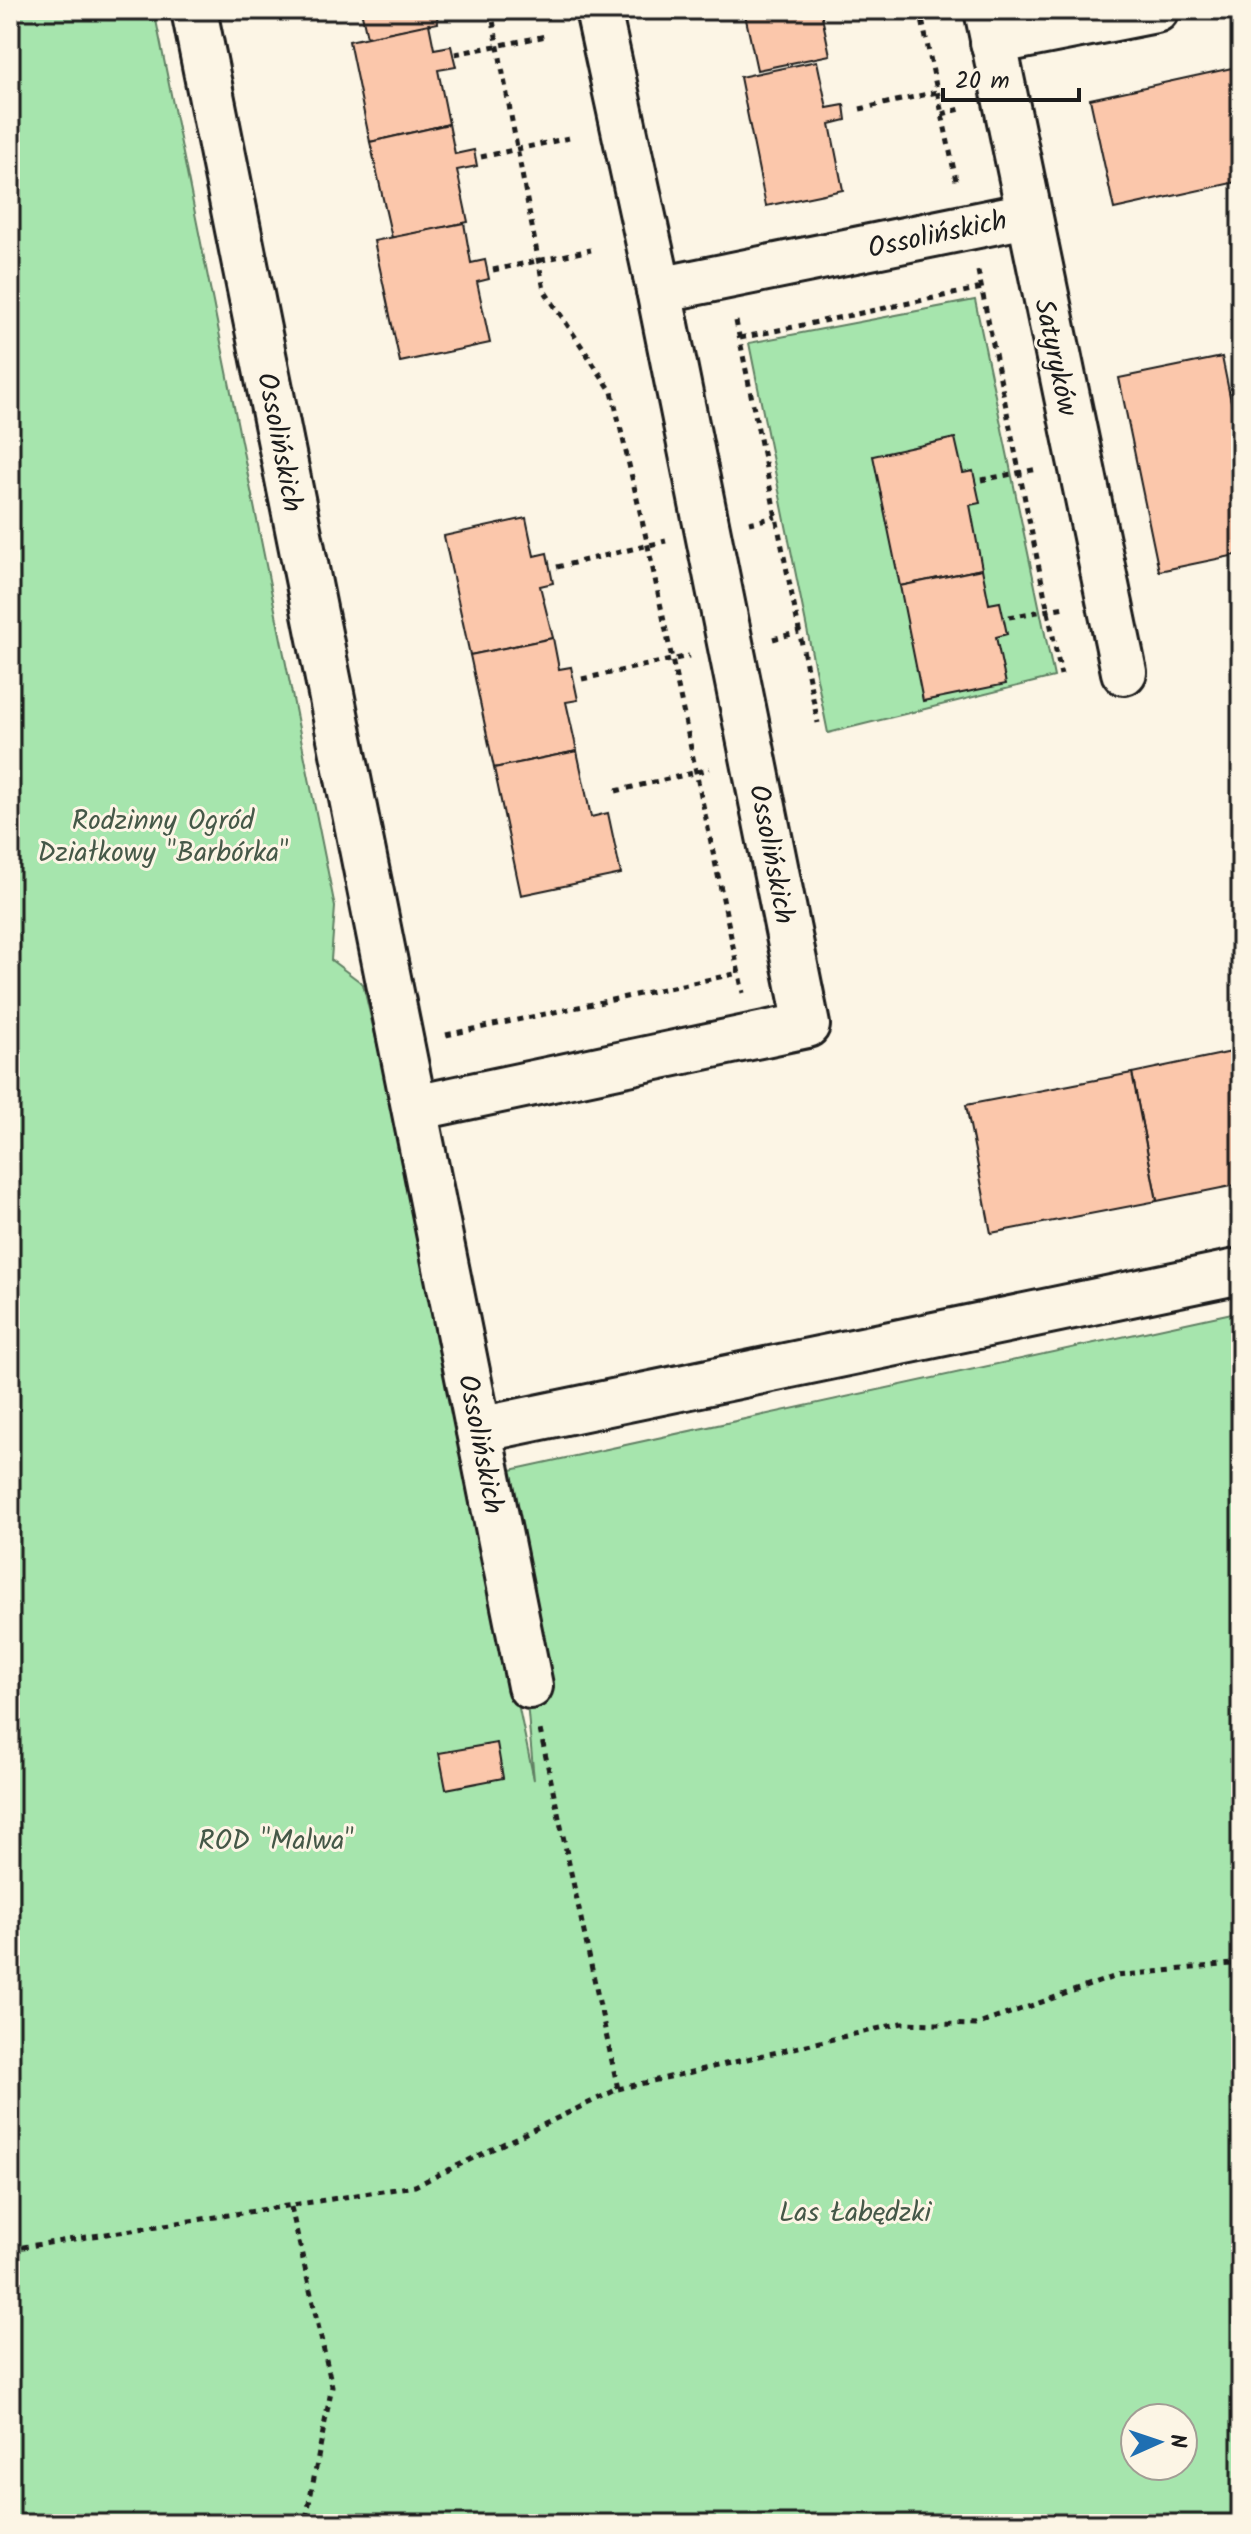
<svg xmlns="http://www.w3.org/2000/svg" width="1251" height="2534" font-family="Kalam,sans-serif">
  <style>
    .green { fill: #a6e5ad; stroke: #618064; stroke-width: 2; fill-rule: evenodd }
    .building { fill: #fbc7ab; stroke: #1c1c1c; stroke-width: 2 }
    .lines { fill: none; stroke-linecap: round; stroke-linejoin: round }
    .street-casing { stroke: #1c1c1c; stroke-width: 50 }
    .path { stroke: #1c1c1c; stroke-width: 5; stroke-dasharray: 6 6; stroke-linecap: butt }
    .street { stroke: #fcf5e5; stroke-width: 44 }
    .labels { text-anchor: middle; stroke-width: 6; stroke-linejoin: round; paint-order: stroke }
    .street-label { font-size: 28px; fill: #1c1c1c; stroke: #fcf5e5 }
    .park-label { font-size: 28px; fill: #455848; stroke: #fcf5e5 }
  </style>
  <rect width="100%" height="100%" fill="#fcf5e5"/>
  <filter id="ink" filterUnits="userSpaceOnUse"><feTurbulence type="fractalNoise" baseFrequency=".0125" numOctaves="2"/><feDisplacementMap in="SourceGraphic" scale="16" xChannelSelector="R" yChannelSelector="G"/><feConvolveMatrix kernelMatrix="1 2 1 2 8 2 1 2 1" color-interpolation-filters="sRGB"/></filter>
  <g filter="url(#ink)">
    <g class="green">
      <path d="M10 10H154L335 907 331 960 363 984 404 1158 534 1780 506 1471 1241 1311V2524H10ZM1135 2418H1183V2466H1135Z"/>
      <polygon points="975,300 1054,677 828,733 749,343"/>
    </g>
    <g class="building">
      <polygon points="361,10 436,10 438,23 367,37"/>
      <polygon points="744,10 832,10 821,12 830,55 757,70"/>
      <polygon points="429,24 434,49 451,46 456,67 438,70 449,124 370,142 349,41"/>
      <polygon points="817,61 827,108 844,105 846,120 830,124 843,190 766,206 740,77"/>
      <polygon points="1241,66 1241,181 1114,209 1090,99"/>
      <polygon points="449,124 455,154 474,150 477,166 457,170 468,222 392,238 370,142"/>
      <polygon points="464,223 471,263 485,260 489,279 477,282 490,343 400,362 374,241"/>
      <polygon points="1222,357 1236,426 1241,425 1241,554 1159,571 1119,378"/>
      <polygon points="955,438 963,473 973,471 980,503 970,505 982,569 900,586 873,456"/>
      <polygon points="526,518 534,556 547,553 553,583 540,586 553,638 470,655 444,536"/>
      <polygon points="982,569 989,604 1000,602 1007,634 996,637 1006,684 923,701 900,586"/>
      <polygon points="553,638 559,669 571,667 578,700 566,702 577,751 494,768 470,655"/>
      <polygon points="577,751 591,817 608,813 621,874 521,895 494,768"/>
      <polygon points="1241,1050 1241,1184 1157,1201 1132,1073"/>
      <polygon points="1132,1073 1157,1201 991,1233 966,1105"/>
      <polygon points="497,1743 503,1778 446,1789 439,1753"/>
    </g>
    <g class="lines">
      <g class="street-casing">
        <g id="street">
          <polyline points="194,10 530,1686"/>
          <polyline points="598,10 659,290 1027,215"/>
          <polyline points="987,10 1124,672"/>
          <polyline points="993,42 1156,10"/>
          <polyline points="415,1108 807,1025 659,290"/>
          <polyline points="479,1430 1241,1271"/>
        </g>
      </g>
      <g class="path">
        <polyline points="491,10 544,290 612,392 648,546 743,993"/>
        <polyline points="920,10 957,185"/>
        <polyline points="455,54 546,36"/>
        <polyline points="860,109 937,92"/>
        <polyline points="942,114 961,109"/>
        <polyline points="481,157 569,138"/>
        <polyline points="493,270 591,250"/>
        <polyline points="978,271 1061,675"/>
        <polyline points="736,321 818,723"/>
        <polyline points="740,338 982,288"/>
        <polyline points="981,480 1038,469"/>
        <polyline points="749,523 776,517"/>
        <polyline points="557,567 666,541"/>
        <polyline points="1009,617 1065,607"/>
        <polyline points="773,639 799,632"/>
        <polyline points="582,679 689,656"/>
        <polyline points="616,791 710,769"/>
        <polyline points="446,1035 739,973"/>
        <polyline points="618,2089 902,2023 976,2025 1116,1976 1241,1963"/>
        <polyline points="291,2207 332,2386 305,2524"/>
        <polyline points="10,2249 415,2186 618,2089 540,1730"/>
      </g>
      <use href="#street" class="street"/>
    </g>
  </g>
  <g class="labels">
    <g class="street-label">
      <text transform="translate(937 233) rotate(-12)" y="10">Ossolińskich</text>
      <text transform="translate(1057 357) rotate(78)" y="10">Satyryków</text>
      <text transform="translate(281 442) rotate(79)" y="10">Ossolińskich</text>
      <text transform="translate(773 854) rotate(79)" y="10">Ossolińskich</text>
      <text transform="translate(482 1444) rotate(79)" y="10">Ossolińskich</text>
    </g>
    <g class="park-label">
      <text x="163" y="829">Rodzinny Ogród<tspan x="163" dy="32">Działkowy "Barbórka"</tspan></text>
      <text x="276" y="1849">ROD "Malwa"</text>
      <text x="855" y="2221">Las Łabędzki</text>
    </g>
  </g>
  <rect width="1251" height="2534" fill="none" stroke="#fcf5e5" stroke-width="40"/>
  <rect x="20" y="20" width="1211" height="2494" fill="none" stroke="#1c1c1c" stroke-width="3" filter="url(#ink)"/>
  <g transform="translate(1159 2442) rotate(87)"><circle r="38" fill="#fcf5e5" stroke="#a29e95" stroke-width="2"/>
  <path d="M0-6L14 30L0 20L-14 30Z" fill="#1f6fb2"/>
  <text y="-12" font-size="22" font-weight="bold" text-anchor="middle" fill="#1c1c1c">N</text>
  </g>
  <path d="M943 88v12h136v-12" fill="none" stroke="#1c1c1c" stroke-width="4"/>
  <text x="955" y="88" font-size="24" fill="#1c1c1c" stroke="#fcf5e5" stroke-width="6" paint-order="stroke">20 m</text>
</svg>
